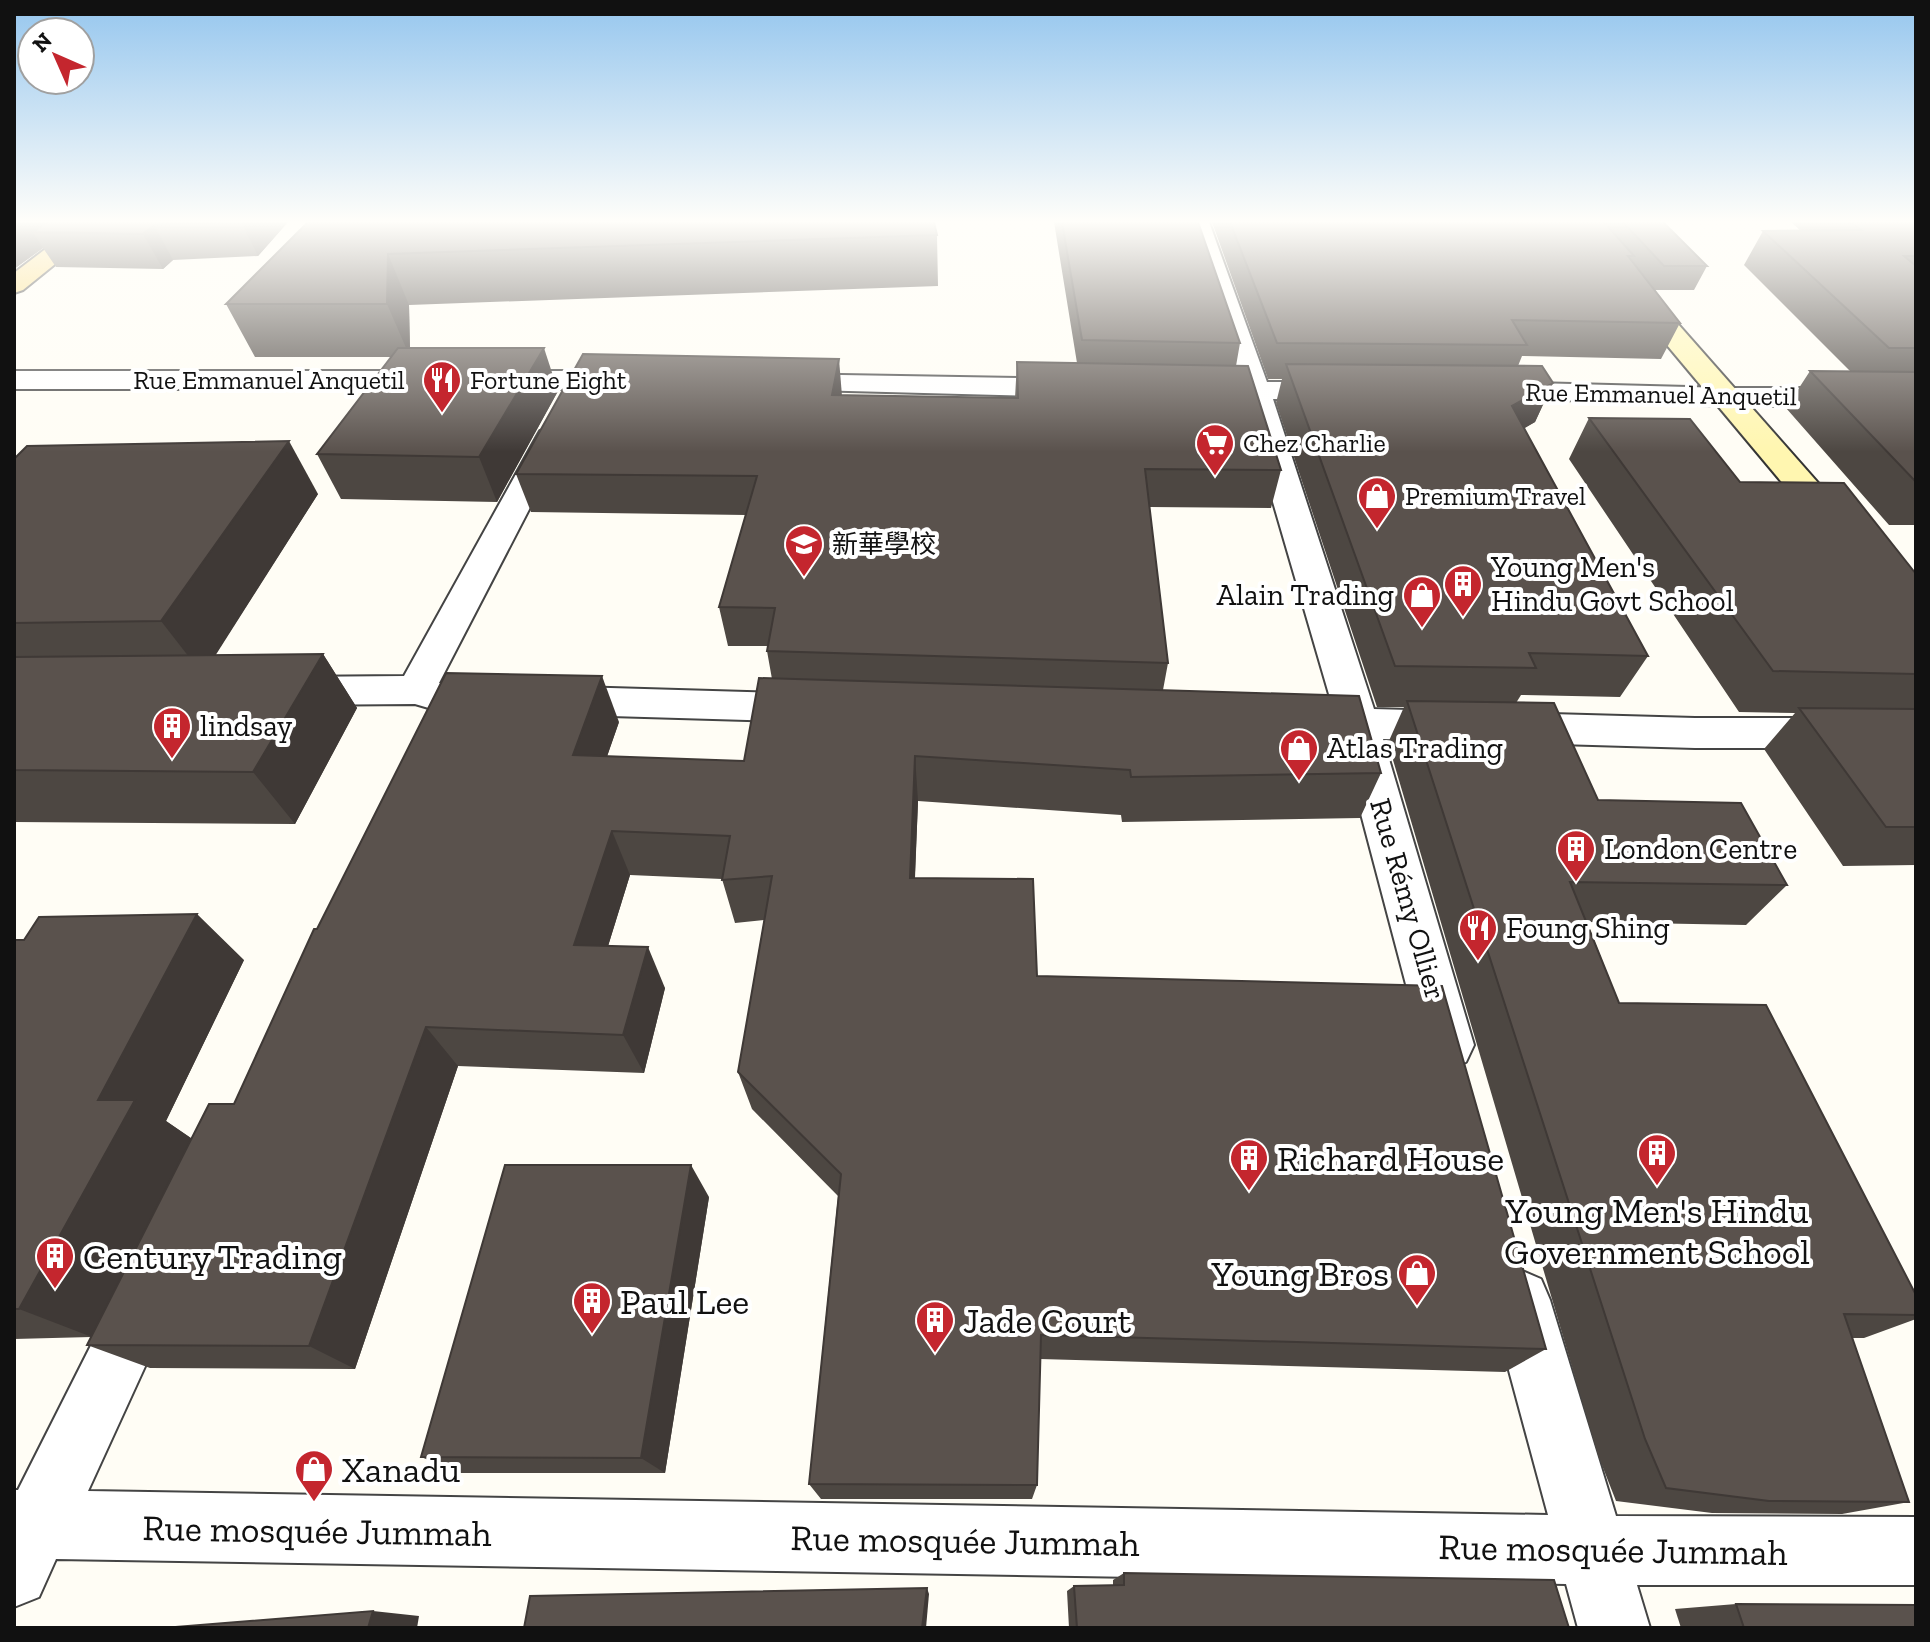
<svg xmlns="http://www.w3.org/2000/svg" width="1930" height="1642" font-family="'Zilla Slab','Noto Sans SC',serif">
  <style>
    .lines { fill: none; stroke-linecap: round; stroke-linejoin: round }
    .minor-casing { stroke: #444; stroke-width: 4 }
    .secondary-casing { stroke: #333; stroke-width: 4 }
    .primary-casing { stroke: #222; stroke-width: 4 }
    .minor { fill: #fff; fill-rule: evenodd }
    .secondary { fill: #fff6b0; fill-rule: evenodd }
    .primary { fill: #f9d66b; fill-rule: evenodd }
    .wall { fill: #4d4742 }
    .shaded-wall { fill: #3f3936 }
    .building { fill: #5a524d; stroke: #3f3936; stroke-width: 2 }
    .labels { text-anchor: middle; stroke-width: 8; stroke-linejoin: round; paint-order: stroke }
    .far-street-label { font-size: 26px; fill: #111; stroke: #fff }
    .far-poi-label { font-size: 26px; fill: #111; stroke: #fff; text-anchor: start }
    .poi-label { font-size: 30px; fill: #111; stroke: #fff; text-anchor: start }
    .street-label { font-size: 30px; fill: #111; stroke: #fff }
    .near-poi-label { font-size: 36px; fill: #111; stroke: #fff; text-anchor: start }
    .near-street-label { font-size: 36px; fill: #111; stroke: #fff }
  </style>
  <rect width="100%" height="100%" fill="#fffdf5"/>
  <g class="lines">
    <g class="minor-casing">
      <g id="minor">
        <polygon points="1185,222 1209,222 1267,382 1338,382 1348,385 1353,391 1348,397 1338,400 1273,399 1374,709 1695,718 1916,718 1916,748 1695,748 1383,739 1474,1045 1466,1062 1448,1069 1430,1062 1422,1045 1341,738 1307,737 1293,732 1287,722 1293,712 1307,707 1333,708 1243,399 1184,396 1179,390 1184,384 1238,381"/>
        <polygon points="14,371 630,371 640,374 645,380 640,386 630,389 14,389"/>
        <polygon points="783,374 1074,379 1084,382 1089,388 1084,394 1074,397 773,389 768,383 773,377"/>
        <polygon points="1490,382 1727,388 1916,388 1916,406 1727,406 1480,397 1475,391 1480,385"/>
        <polygon points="551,429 562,431 566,438 439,683 814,694 828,698 834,708 828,718 814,722 439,711 415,704 288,705 274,701 268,691 274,681 288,677 404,676 536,438 540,431"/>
        <polygon points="1520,1270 1541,1279 1550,1300 1616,1516 1916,1517 1916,1585 1637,1585 1650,1628 1578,1628 1566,1584 56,1559 39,1597 14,1607 14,1490 18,1490 123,1282 144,1273 165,1282 174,1303 88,1491 1548,1515 1490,1300 1499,1279"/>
      </g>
    </g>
    <g class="secondary-casing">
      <polygon id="secondary" points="1564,222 1588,222 1916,594 1916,630 1903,627"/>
    </g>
    <g class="primary-casing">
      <polygon id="primary" points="81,222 107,222 23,290 14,293 14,273"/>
    </g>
    <use href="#minor" class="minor"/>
    <use href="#secondary" class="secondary"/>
    <use href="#primary" class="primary"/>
  </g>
  <g class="wall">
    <polygon points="14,222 288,222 258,256 173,260 163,269 56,267 43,248 14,269"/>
    <polygon points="308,222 937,235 938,286 409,305 410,348 558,391 497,502 341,499 317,454 392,357 255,357 226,304"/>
    <polygon points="1054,222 1198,222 1240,343 1236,366 1281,470 1271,508 1149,507 1168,663 1163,690 1381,773 1360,818 1122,822 1121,815 918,801 915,878 1037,976 1546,1349 1505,1372 1040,1359 1037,1485 1032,1499 821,1499 809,1484 838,1196 752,1109 738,1072 764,920 735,923 722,879 630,875 608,946 665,988 644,1073 458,1066 355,1369 150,1368 87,1345 91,1337 14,1339 14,940 244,960 166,1121 191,1138 234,1104 317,929 619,722 607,756 744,761 772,679 767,651 768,646 728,646 719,607 746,515 531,512 516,474 842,395 1015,398 1017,362 1077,363"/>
    <polygon points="1212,222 1663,222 1707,266 1694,290 1655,290 1680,323 1661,359 1522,356 1518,366 1553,383 1535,422 1524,428 1648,656 1620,697 1521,695 1516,703 1598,800 1787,885 1746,925 1587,922 1619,1003 1916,1295 1916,1319 1864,1338 1852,1338 1909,1502 1842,1514 1712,1513 1616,1501 1598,1455 1388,743 1404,707 1377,707 1276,403 1282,379 1268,379"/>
    <polygon points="1791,222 1916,222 1916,525 1889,525 1786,408 1810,371 1850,371 1744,265 1763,231 1801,231"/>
    <polygon points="1589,418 1740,482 1916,574 1916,865 1843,866 1764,749 1795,713 1739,712 1569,459"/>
    <polygon points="14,459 318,494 215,655 323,654 357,708 295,824 14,822"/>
    <polygon points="709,1197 665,1473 461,1473 421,1457"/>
    <polygon points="1124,1573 1569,1628 1069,1628 1067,1591 1074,1586 1113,1585 1113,1580"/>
    <polygon points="1736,1604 1916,1628 1681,1628 1675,1609"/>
  </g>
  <g class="shaded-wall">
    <polygon points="14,222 77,222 33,232 43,248 14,269"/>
    <polygon points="241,222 288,222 258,256"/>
    <polygon points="154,225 173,260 163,269 143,234"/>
    <polygon points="388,254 409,305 410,357 387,304"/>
    <polygon points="544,348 558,391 497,502 479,457"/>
    <polygon points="839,359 842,396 832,395"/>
    <polygon points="1553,383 1535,422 1495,446 1512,406"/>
    <polygon points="289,441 318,494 203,675 161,621"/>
    <polygon points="323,654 357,708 295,824 253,772"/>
    <polygon points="602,676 619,722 592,800 573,755"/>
    <polygon points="915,756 918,801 913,920 910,878"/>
    <polygon points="612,831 630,875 596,985 574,945"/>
    <polygon points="197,914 244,960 166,1121 192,1139 92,1337 19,1309 98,1100"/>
    <polygon points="648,947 665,988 644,1073 623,1035"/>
    <polygon points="426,1027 458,1066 355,1369 309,1346"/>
    <polygon points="691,1165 709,1197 665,1473 641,1458"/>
    <polygon points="927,1588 929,1594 926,1628 922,1628"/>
    <polygon points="373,1611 419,1616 417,1628 368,1628"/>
  </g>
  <g class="building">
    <polygon points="47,222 221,222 154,225 143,234 33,232"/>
    <polygon points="308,222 934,222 937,235 388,254 387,304 226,304"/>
    <polygon points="1062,222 1198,222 1240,343 1082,340"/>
    <polygon points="1230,222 1604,222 1634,256 1628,256 1680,323 1512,320 1527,345 1277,343"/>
    <polygon points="1623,222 1663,222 1707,266 1664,266"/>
    <polygon points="1850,222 1916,222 1916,256 1904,256 1916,266 1916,348 1889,348 1763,231 1861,230"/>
    <polygon points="398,348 544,348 479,457 317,454"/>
    <polygon points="583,354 839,359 832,395 1018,398 1017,362 1248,366 1281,470 1145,469 1168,663 767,651 775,608 719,607 757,476 516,474"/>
    <polygon points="1286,364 1542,366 1553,383 1512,406 1648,656 1529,653 1536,668 1395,666"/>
    <polygon points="1810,371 1916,372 1916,482"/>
    <polygon points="1589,418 1690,419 1740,482 1844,483 1916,574 1916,674 1773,671"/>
    <polygon points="289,441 161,621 14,623 14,459 27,446"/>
    <polygon points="323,654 253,772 14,770 14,657"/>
    <polygon points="446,673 602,676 573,755 744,761 759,678 1359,696 1381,773 1131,777 1130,770 915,756 910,878 1033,879 1037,976 1442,986 1546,1349 1041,1335 1037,1485 809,1484 841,1174 738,1072 772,876 722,880 730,836 612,831 574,945 648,947 623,1035 426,1027 309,1346 87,1345 209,1104 234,1104 314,929 317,929"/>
    <polygon points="1407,701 1554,703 1598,800 1741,803 1787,885 1570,882 1619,1003 1766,1005 1916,1295 1916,1315 1844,1314 1909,1502 1769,1501 1666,1488 1645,1439"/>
    <polygon points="1799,708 1916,709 1916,827 1886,827"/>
    <polygon points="197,914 98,1100 135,1100 19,1309 14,1309 14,940 24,940 39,917"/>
    <polygon points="505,1165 691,1165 641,1458 421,1457"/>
    <polygon points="1124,1573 1554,1580 1569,1628 1077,1628 1074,1586 1124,1585"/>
    <polygon points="927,1588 922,1628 524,1628 530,1596"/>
    <polygon points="1736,1604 1916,1605 1916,1628 1744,1628"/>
    <polygon points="373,1611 368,1628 163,1628"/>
  </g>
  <linearGradient id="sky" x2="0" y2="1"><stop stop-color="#95c6ee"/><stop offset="0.49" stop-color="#fffefa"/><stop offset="1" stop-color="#fffefa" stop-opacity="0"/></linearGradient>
  <rect width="1930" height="452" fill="url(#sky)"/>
  <defs>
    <g id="restaurant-pin" transform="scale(2)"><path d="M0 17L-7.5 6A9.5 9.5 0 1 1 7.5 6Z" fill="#c4262e" stroke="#fff"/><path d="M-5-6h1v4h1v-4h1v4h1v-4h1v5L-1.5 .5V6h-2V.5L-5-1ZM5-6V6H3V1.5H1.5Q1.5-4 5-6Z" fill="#fff"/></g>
    <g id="supermarket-pin" transform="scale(2)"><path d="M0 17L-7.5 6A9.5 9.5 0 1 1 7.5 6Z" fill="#c4262e" stroke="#fff"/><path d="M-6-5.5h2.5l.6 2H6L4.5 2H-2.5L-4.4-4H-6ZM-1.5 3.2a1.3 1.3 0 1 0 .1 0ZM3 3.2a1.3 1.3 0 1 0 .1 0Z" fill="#fff"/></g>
    <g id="shop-pin" transform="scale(2)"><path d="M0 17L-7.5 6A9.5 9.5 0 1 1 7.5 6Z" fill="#c4262e" stroke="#fff"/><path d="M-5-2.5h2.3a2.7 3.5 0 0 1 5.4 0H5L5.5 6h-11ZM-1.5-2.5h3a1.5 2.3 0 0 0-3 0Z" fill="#fff"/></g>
    <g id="school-pin" transform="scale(2)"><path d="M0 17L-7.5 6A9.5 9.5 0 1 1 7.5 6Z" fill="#c4262e" stroke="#fff"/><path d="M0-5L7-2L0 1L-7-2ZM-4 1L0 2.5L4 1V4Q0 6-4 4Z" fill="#fff"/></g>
    <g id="building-pin" transform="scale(2)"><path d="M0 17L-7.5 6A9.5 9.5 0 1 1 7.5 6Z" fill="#c4262e" stroke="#fff"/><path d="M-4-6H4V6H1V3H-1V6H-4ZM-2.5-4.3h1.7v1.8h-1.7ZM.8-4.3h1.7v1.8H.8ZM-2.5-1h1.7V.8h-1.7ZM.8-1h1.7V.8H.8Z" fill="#fff"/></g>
  </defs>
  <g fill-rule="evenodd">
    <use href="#restaurant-pin" x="442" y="380"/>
    <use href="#supermarket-pin" x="1215" y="443"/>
    <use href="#shop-pin" x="1377" y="496"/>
    <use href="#school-pin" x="804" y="544"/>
    <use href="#building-pin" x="1463" y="584"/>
    <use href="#shop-pin" x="1422" y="595"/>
    <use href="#building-pin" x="172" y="726"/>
    <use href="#shop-pin" x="1299" y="748"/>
    <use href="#building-pin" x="1576" y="849"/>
    <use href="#restaurant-pin" x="1478" y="928"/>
    <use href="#building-pin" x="1657" y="1153"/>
    <use href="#building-pin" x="1249" y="1158"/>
    <use href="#building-pin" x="55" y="1256"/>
    <use href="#shop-pin" x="1417" y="1273"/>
    <use href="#building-pin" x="592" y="1301"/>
    <use href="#building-pin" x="935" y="1320"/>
    <use href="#shop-pin" x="314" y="1469"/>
  </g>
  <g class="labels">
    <g class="far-street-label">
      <text x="269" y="389">Rue Emmanuel Anquetil</text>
      <text transform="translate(1661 394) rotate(1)" y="9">Rue Emmanuel Anquetil</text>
    </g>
    <g class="far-poi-label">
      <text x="470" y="389">Fortune Eight</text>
      <text x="1243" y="452">Chez Charlie</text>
      <text x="1405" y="505">Premium Travel</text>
      <text x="832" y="553">新華學校</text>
    </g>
    <g class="poi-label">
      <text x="1491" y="577">Young Men's<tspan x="1491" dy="34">Hindu Govt School</tspan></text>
      <text x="1394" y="605" text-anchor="end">Alain Trading</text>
      <text x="200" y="736">lindsay</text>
      <text x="1327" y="758">Atlas Trading</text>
      <text x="1604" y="859">London Centre</text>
      <text x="1506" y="938">Foung Shing</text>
    </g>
    <g class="street-label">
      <text transform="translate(1408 899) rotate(74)" y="10">Rue Rémy Ollier</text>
    </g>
    <g class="near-poi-label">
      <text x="1277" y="1171">Richard House</text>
      <text x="1657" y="1223" text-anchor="middle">Young Men's Hindu<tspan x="1657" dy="41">Government School</tspan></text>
      <text x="83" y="1269">Century Trading</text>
      <text x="1389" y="1286" text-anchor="end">Young Bros</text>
      <text x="620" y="1314">Paul Lee</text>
      <text x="963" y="1333">Jade Court</text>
      <text x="342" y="1482">Xanadu</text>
    </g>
    <g class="near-street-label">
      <text transform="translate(317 1530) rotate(1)" y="13">Rue mosquée Jummah</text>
      <text transform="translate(965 1540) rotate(1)" y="13">Rue mosquée Jummah</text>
      <text transform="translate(1613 1549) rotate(1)" y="13">Rue mosquée Jummah</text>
    </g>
  </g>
  <rect width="1930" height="1642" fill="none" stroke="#111111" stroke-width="32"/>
  <g transform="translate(56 56) rotate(315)"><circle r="38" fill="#ffffff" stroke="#a0a0a0" stroke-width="2"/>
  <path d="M0-6L14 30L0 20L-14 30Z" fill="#c4262e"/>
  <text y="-12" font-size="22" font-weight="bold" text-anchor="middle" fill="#111111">N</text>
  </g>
</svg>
